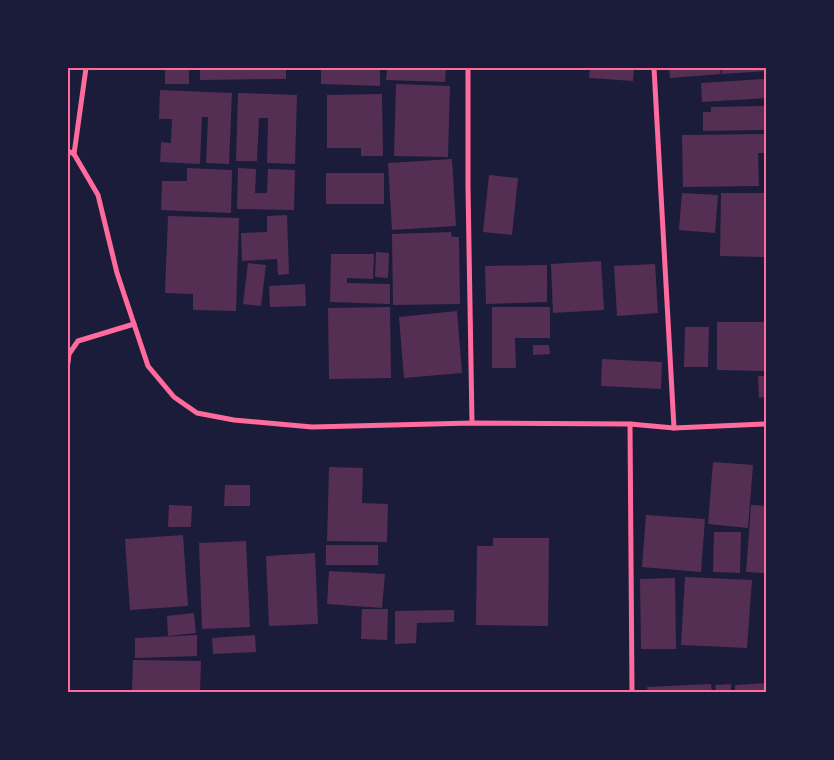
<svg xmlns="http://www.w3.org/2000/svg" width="834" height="760" font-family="'Work Sans',sans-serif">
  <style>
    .building { fill: #542f53 }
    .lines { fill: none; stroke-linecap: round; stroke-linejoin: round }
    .minor { stroke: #ff6b9d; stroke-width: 5 }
    .neatline { fill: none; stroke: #ff6b9d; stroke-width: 2 }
  </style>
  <rect width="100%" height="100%" fill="#1b1b3a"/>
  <g class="building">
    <rect x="165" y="68" width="24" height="16"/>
    <polygon points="200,68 286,68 286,79 200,80"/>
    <polygon points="321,68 380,68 380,86 321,84"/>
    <polygon points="387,68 446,68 445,82 386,80"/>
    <polygon points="590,68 634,68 633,81 589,78"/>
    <polygon points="669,68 720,68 721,74 670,78"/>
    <polygon points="722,68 766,68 766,71 722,74"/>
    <polygon points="766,79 766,98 702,102 701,83"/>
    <polygon points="396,84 450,86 448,157 394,156"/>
    <polygon points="160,90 232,93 229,164 206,163 208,117 202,117 200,164 160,162 161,142 171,143 172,119 159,119"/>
    <polygon points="238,93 297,95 295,164 267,163 268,118 259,118 257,161 236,161"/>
    <polygon points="382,94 383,156 361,156 361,148 327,148 327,95"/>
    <polygon points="766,106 766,130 703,131 703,112 711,112 711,107"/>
    <polygon points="766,134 766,153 758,153 759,186 683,187 682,135"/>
    <polygon points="452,159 456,226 392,230 388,163"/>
    <polygon points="187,168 232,170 231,213 161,210 162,181 187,181"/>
    <polygon points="238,168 256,169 255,193 267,193 268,169 295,170 294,210 237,209"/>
    <rect x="326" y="173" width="58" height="31"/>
    <polygon points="489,175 518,178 512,235 483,232"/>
    <polygon points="682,193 718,195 715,233 679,230"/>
    <polygon points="721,193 766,193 766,257 720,256"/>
    <polygon points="287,215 289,274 278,275 277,259 242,261 241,233 267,232 267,216"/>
    <polygon points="168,216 239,218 236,311 193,310 193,294 165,293"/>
    <polygon points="451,232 452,237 459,237 460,304 393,305 392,234"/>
    <polygon points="376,252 389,253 388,278 375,277"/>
    <polygon points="331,254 374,254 373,279 347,278 347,283 390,284 390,304 330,302"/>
    <polygon points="601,261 604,310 553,313 551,264"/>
    <polygon points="248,263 266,265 261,306 243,304"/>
    <polygon points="655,264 658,313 617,316 614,266"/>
    <polygon points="547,265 547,302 486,304 485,266"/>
    <polygon points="305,284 306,306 270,307 269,286"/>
    <polygon points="390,307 391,378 329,379 328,308"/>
    <polygon points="492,307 550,307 550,338 515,338 516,368 492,368"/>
    <polygon points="457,311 462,373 404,378 399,317"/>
    <polygon points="717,322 766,322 766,371 717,370"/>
    <polygon points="685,327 709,327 708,367 684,367"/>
    <polygon points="533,345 549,345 550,354 533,355"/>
    <polygon points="602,359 662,362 661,389 601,386"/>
    <polygon points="758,376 766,376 766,397 759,398"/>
    <polygon points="713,462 753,465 748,528 708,524"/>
    <polygon points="329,467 363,468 362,503 388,504 387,542 327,541"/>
    <polygon points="225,485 250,485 250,506 224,506"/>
    <polygon points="169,505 192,506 191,527 168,527"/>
    <polygon points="751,505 766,506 766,573 746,572"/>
    <polygon points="646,515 705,519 701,572 642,567"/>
    <polygon points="714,532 741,532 740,573 713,572"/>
    <polygon points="183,535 188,606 130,610 125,539"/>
    <polygon points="493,538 549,538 548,626 476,625 477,546 493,546"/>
    <polygon points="246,541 250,627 202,629 199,543"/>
    <rect x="326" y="545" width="52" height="20"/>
    <polygon points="315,553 318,624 269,626 266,556"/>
    <polygon points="329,571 385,574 382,608 327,604"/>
    <polygon points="685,577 752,580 747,648 681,645"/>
    <polygon points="675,578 676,649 641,649 640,579"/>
    <polygon points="362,609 388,609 387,640 361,639"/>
    <polygon points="454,610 454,622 417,623 416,643 395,644 395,611"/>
    <polygon points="194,613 196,633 168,636 167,616"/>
    <polygon points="197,635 197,656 135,658 135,638"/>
    <polygon points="255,635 256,652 213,654 212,638"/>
    <polygon points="133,660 201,661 200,692 132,692"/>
    <polygon points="766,683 766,692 735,692 735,685"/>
    <polygon points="711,684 712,692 648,692 647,687"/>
    <polygon points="731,684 731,692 716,692 715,685"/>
  </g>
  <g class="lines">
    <g class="minor">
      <polyline points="468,68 468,188 472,423"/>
      <polyline points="654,68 674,428"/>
      <polyline points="68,151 74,154 98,195 117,273 148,366 174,397 197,413 234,420 312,427 472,423 630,424 674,428 766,424"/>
      <polyline points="74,154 86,68"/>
      <polyline points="68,363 69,354 78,341 134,324"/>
      <polyline points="630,424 632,692"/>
    </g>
  </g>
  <rect width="834" height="760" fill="none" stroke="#1b1b3a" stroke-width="138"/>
  <rect x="69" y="69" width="696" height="622" class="neatline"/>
</svg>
